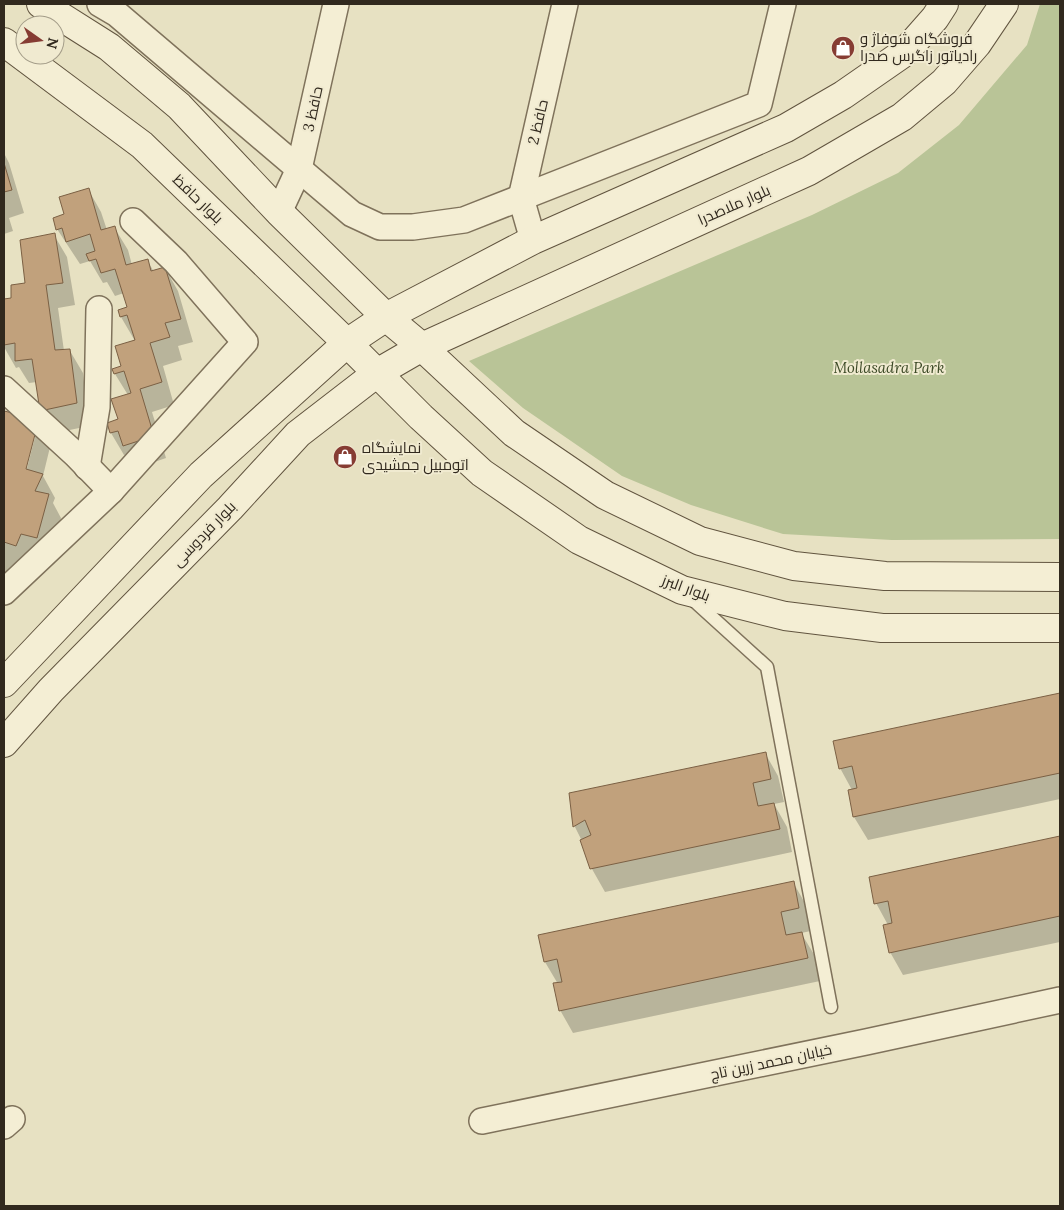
<svg xmlns="http://www.w3.org/2000/svg" width="1064" height="1210" font-family="Lora,Cairo,serif">
  <style>
    .green { fill: #b9c497 }
    .shadow { fill: #0003; fill-rule: evenodd }
    .building { fill: #c1a17c; stroke: #7b6044 }
    .lines { fill: none; stroke-linecap: round; stroke-linejoin: round }
    .service-casing { stroke: #7f725b; stroke-width: 15 }
    .minor-casing { stroke: #7f725b; stroke-width: 28 }
    .secondary-casing { stroke: #61543f; stroke-width: 30 }
    .service { stroke: #f4eed4; stroke-width: 12 }
    .minor { stroke: #f4eed4; stroke-width: 25 }
    .secondary { stroke: #f4eed4; stroke-width: 28 }
    .labels { text-anchor: middle; stroke-width: 4; stroke-linejoin: round; paint-order: stroke }
    .poi-label { font-size: 15px; fill: #31291e; stroke: #f0ead0; text-anchor: start }
    .street-label { font-size: 15px; fill: #31291e; stroke: #f0ead0 }
    .park-label { font-size: 15px; font-style: italic; fill: #3d4a27; stroke: #f0ead0 }
  </style>
  <rect width="100%" height="100%" fill="#e7e1c2"/>
  <polygon class="green" points="1040,4 1060,4 1060,539 892,540 783,534 691,505 622,476 523,408 469,361 812,215 898,173 959,125 1027,45"/>
  <g class="shadow">
    <polygon points="4,153 9,163 24,213 9,218 13,231 4,234"/>
    <polygon points="88,189 101,212 107,230 114,227 128,250 132,265 147,260 154,272 165,268 178,291 193,342 178,346 182,360 163,366 174,405 152,412 166,458 137,468 129,454 124,455 111,433 119,420 128,395 115,374 123,367 135,341 121,317 128,307 124,293 115,296 107,282 103,283 90,261 80,264 57,229 66,215"/>
    <polygon points="54,235 67,257 75,305 58,308 64,351 70,351 83,373 89,426 55,433 42,410 37,382 29,383 19,367 16,368 4,347 4,300 13,299 26,284"/>
    <path d="M4 413 38 420 51 443 43 476 55 498 53 503 61 518 50 560 16 564 4 604ZM33 437H35L25 476 23 475Z"/>
    <polygon points="1060,694 1060,799 868,840 854,817 849,791 852,790 840,768 834,742"/>
    <polygon points="765,753 778,776 784,802 774,804 787,827 792,852 605,892 592,869 582,841 575,827 570,794"/>
    <polygon points="1060,837 1060,942 903,975 890,952 888,925 876,903 870,877"/>
    <polygon points="793,882 806,905 811,931 801,933 815,956 820,981 573,1033 560,1010 558,984 545,962"/>
  </g>
  <g class="building">
    <polygon points="4,163 12,190 4,192"/>
    <polygon points="89,188 101,230 115,226 126,265 148,259 151,271 165,267 181,319 165,323 170,337 150,343 162,382 140,389 154,436 123,446 118,431 110,433 107,423 118,419 111,399 131,393 124,371 114,374 112,369 121,366 115,346 135,340 127,315 120,317 118,310 127,307 115,269 101,273 96,259 89,261 86,254 95,251 90,234 66,242 62,228 56,230 53,218 64,214 59,197"/>
    <polygon points="55,233 63,283 46,285 55,350 70,349 77,403 40,411 32,359 15,361 15,343 4,345 4,299 11,298 11,285 25,283 20,240"/>
    <polygon points="4,411 39,419 26,469 43,474 35,491 49,494 37,538 21,534 16,546 4,542"/>
    <polygon points="1060,693 1060,773 853,817 848,790 857,788 852,766 839,769 833,741"/>
    <polygon points="766,752 771,779 753,783 758,806 774,803 780,829 590,869 580,840 591,835 585,820 573,827 569,793"/>
    <polygon points="1060,836 1060,916 889,953 883,925 892,923 888,901 874,904 869,877"/>
    <polygon points="794,881 799,908 781,912 786,935 802,932 808,958 559,1011 553,983 562,982 557,959 544,962 538,935"/>
  </g>
  <g class="lines">
    <g class="service-casing">
      <polyline id="service" points="691,598 767,667 831,1007"/>
    </g>
    <g class="minor-casing">
      <g id="minor">
        <polyline points="100,4 117,14 352,214 380,227 413,227 464,220 759,104 783,4"/>
        <polyline points="279,212 299,169 336,4"/>
        <polyline points="533,240 521,198 565,4"/>
        <polyline points="4,389 76,455 111,491 4,592"/>
        <polyline points="87,467 97,407 99,309"/>
        <polyline points="111,491 245,342 176,262 133,221"/>
        <polyline points="482,1121 866,1042 1060,1000"/>
        <polyline points="4,1126 12,1119"/>
      </g>
    </g>
    <g class="secondary-casing">
      <g id="secondary">
        <polyline points="41,4 109,47 179,106 279,212 386,317 422,347 514,433 605,495 700,541 794,566 885,576 1060,577"/>
        <polyline points="4,42 142,145 347,343 421,417 482,473 579,540 682,590 785,616 882,628 1060,628"/>
        <polyline points="4,683 201,475 347,343 386,317 533,240 786,128 843,95 905,52 935,18 944,4"/>
        <polyline points="4,743 51,690 230,508 298,434 377,373 422,347 809,171 902,117 944,82 977,44 1004,4"/>
      </g>
    </g>
    <use href="#service" class="service"/>
    <use href="#minor" class="minor"/>
    <use href="#secondary" class="secondary"/>
  </g>
  <defs>
    <g id="shop-disc" transform="scale(1.25)"><circle r="9.5" fill="#863c33" stroke="#f0ead0"/><path d="M-5-2.5h2.3a2.7 3.5 0 0 1 5.4 0H5L5.5 6h-11ZM-1.5-2.5h3a1.5 2.3 0 0 0-3 0Z" fill="#fff"/></g>
  </defs>
  <g fill-rule="evenodd">
    <use href="#shop-disc" x="843" y="48"/>
    <use href="#shop-disc" x="345" y="457"/>
  </g>
  <g class="labels">
    <g class="poi-label">
      <text x="860" y="44">فروشگاه شوفاژ و<tspan x="860" dy="17">رادیاتور زاگرس صدرا</tspan></text>
      <text x="362" y="453">نمایشگاه<tspan x="362" dy="17">اتومبیل جمشیدی</tspan></text>
    </g>
    <g class="street-label">
      <text transform="translate(313 109) rotate(-78)" y="5">حافظ 3</text>
      <text transform="translate(538 122) rotate(-77)" y="5">حافظ 2</text>
      <text transform="translate(198 199) rotate(44)" y="5">بلوار حافظ</text>
      <text transform="translate(734 205) rotate(-24)" y="5">بلوار ملاصدرا</text>
      <text transform="translate(204 534) rotate(-46)" y="5">بلوار فردوسی</text>
      <text transform="translate(686 588) rotate(20)" y="5">بلوار البرز</text>
      <text transform="translate(771 1062) rotate(-12)" y="5">خیابان محمد زرین تاج</text>
    </g>
    <g class="park-label">
      <text x="889" y="373">Mollasadra Park</text>
    </g>
  </g>
  <rect width="1064" height="1210" fill="none" stroke="#31291e" stroke-width="10"/>
  <g transform="translate(40 40) rotate(104)"><circle r="24" fill="#f0ead0" stroke="#a49d89"/>
  <path d="M0-4L9 19L0 12L-9 19Z" fill="#863c33"/>
  <text y="-8" font-size="14" font-weight="bold" text-anchor="middle" fill="#31291e">N</text>
  </g>
</svg>
